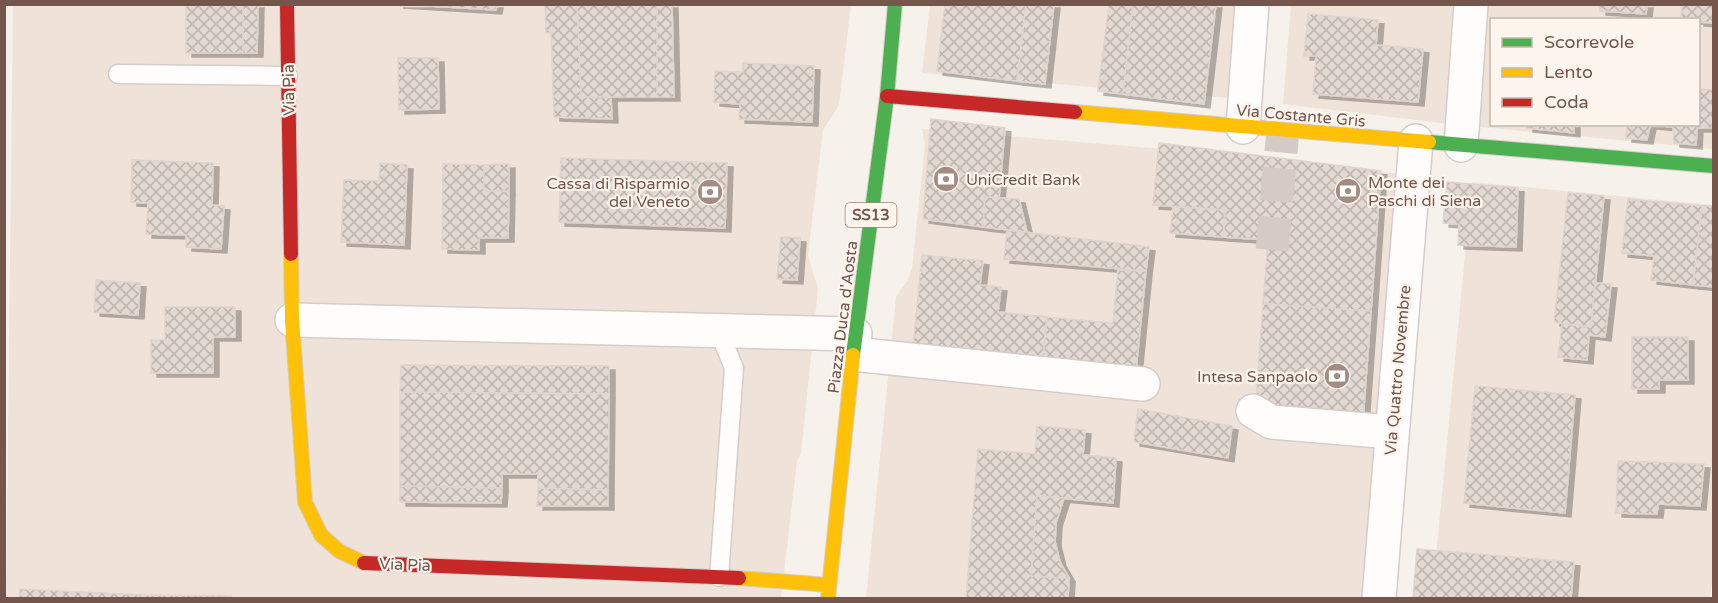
<svg xmlns="http://www.w3.org/2000/svg" width="1718" height="603" font-family="'Varela Round',sans-serif">
  <style>
    .residential { fill: #efe3d9; fill-rule: evenodd }
    .building { fill: url(#building-cross-hatch); stroke: #dfd4ce; stroke-width: 1.5; filter: url(#shadow) }
    .lines { fill: none; stroke-linecap: round; stroke-linejoin: round }
    .street-tunnel { stroke: #d6cac4; stroke-width: 33; stroke-dasharray: 33 16; stroke-linecap: butt }
    .lane-casing { stroke: #d5cdc9; stroke-width: 21 }
    .street-casing { stroke: #d5cdc9; stroke-width: 36 }
    .fast-casing { stroke: #d6ccc8; stroke-width: 16 }
    .slow-casing { stroke: #d6ccc8; stroke-width: 16 }
    .jam-casing { stroke: #d6ccc8; stroke-width: 16 }
    .lane { stroke: #fefdfc; stroke-width: 18 }
    .street { stroke: #fefdfc; stroke-width: 33 }
    .fast { stroke: #4caf50; stroke-width: 14 }
    .slow { stroke: #ffc107; stroke-width: 14 }
    .jam { stroke: #c62828; stroke-width: 14 }
    .labels { text-anchor: middle; stroke-width: 4.5; stroke-linejoin: round; paint-order: stroke }
    .shield { fill: #fef6ee; stroke: #9d867d; stroke-width: 1.5 }
    .shield-label { font-size: 15px; font-weight: bold; fill: #74564d }
    .street-label { font-size: 16px; fill: #74564d; stroke: #fef6ee }
    .poi-label { font-size: 16px; fill: #74564d; stroke: #fef6ee; text-anchor: start }
  </style>
  <defs>
    <pattern id="building-cross-hatch" width="8" height="8" patternUnits="userSpaceOnUse" patternTransform="scale(1.5)"><rect width="8" height="8" fill="#e3d9d3"/><path d="M0 0l8 8M0 8l8-8" fill="none" stroke="#bdb3ad"/></pattern>
    <filter id="shadow"><feDropShadow dx="6" dy="4" stdDeviation="0" flood-color="#0004"/></filter>
  </defs>
  <rect width="100%" height="100%" fill="#f6f1eb"/>
  <g class="residential">
    <polygon points="13,5 851,5 839,105 823,130 808,255 818,289 801,454 797,461 781,598 6,598"/>
    <polygon points="930,5 1235,5 1228,98 922,73"/>
    <path d="M1291 5H1713V149L1450 124 1283 104ZM1492 20H1698V124H1492Z"/>
    <polygon points="922,129 1250,156 1416,176 1376,598 866,598 896,297 908,280 912,268 925,145"/>
    <polygon points="1472,182 1713,205 1714,566 1710,598 1432,598"/>
  </g>
  <g class="building">
    <rect x="186" y="4" width="57" height="49"/>
    <polygon points="243,4 258,4 257,53 243,53"/>
    <polygon points="397,4 497,4 496,10"/>
    <polygon points="657,4 657,97 581,97 577,4"/>
    <polygon points="657,4 672,4 674,97 657,97"/>
    <polygon points="945,4 1026,4 1017,81 937,71"/>
    <polygon points="1026,4 1054,4 1045,84 1017,81"/>
    <polygon points="1109,4 1133,4 1123,94 1098,91"/>
    <polygon points="1133,4 1216,4 1204,104 1123,94"/>
    <polygon points="1600,4 1647,4 1646,14 1600,11"/>
    <polygon points="1682,4 1714,4 1714,23 1698,22 1698,20 1681,20"/>
    <polygon points="545,5 577,5 581,97 611,97 612,119 554,117 551,33 546,33"/>
    <polygon points="1308,14 1378,20 1376,45 1423,49 1418,102 1313,94 1316,56 1304,56"/>
    <polygon points="398,58 438,58 439,109 399,110"/>
    <polygon points="743,63 814,66 812,122 739,119 740,104 714,102 715,71 743,72"/>
    <polygon points="1698,89 1714,90 1714,108 1712,128 1697,128 1696,145 1674,143 1673,127 1650,125 1647,140 1626,138 1627,124 1698,124"/>
    <polygon points="931,119 1005,128 999,198 985,197 983,227 923,219"/>
    <polygon points="1527,124 1574,124 1574,133 1527,128"/>
    <polygon points="1159,143 1381,171 1371,311 1263,304 1268,240 1223,237 1225,210 1153,205"/>
    <polygon points="561,158 727,163 725,228 559,222"/>
    <polygon points="132,160 213,163 212,205 224,206 221,249 186,247 186,235 146,234 148,203 131,202"/>
    <polygon points="380,163 407,165 404,245 341,242 344,180 379,181"/>
    <polygon points="443,164 484,165 484,191 509,191 508,238 479,238 479,250 442,249"/>
    <polygon points="509,164 509,191 484,191 484,165"/>
    <polygon points="1447,182 1518,188 1516,247 1458,245 1459,224 1443,223"/>
    <polygon points="1568,193 1604,196 1591,327 1554,322"/>
    <polygon points="985,197 1019,199 1027,232 983,227"/>
    <polygon points="1628,199 1702,206 1693,285 1651,280 1654,256 1622,253"/>
    <polygon points="1702,206 1714,206 1714,287 1693,285"/>
    <polygon points="1173,207 1225,210 1223,237 1170,233"/>
    <polygon points="1007,230 1149,247 1146,271 1004,259"/>
    <polygon points="781,237 800,238 797,280 777,279"/>
    <polygon points="922,255 983,261 980,285 1001,287 998,312 1047,317 1043,361 913,348"/>
    <polygon points="1118,270 1146,271 1136,370 1043,361 1047,317 1113,323"/>
    <polygon points="96,280 140,283 138,315 94,312"/>
    <polygon points="1595,283 1611,284 1605,337 1589,335 1587,360 1558,357 1562,324 1591,327"/>
    <polygon points="1263,304 1371,311 1363,420 1255,412"/>
    <polygon points="165,307 235,307 235,337 213,337 213,373 151,373 151,340 165,340"/>
    <polygon points="1632,337 1688,337 1688,380 1659,380 1659,389 1632,389"/>
    <polygon points="401,365 609,366 609,394 400,392"/>
    <polygon points="1475,386 1575,395 1565,513 1464,503"/>
    <polygon points="400,392 609,394 608,490 538,488 538,474 502,474 502,488 400,486"/>
    <polygon points="1138,409 1232,426 1228,458 1134,442"/>
    <polygon points="1037,426 1085,430 1083,455 1116,458 1113,503 1037,496 1031,576 1069,578 1068,598 966,598 978,449 1035,454"/>
    <polygon points="1618,461 1704,464 1700,506 1658,504 1657,514 1616,513"/>
    <polygon points="400,486 502,488 501,503 400,502"/>
    <polygon points="538,488 608,490 608,506 537,506"/>
    <polygon points="1037,496 1064,498 1056,523 1055,542 1060,562 1069,578 1031,576"/>
    <polygon points="1417,549 1574,562 1571,598 1413,598"/>
    <polygon points="20,589 141,595 141,598 19,598"/>
    <polygon points="141,595 231,596 231,598 141,598"/>
  </g>
  <g class="lines">
    <polyline class="street-tunnel" points="1272,250 1283,130"/>
    <g class="lane-casing">
      <g id="lane">
        <polyline points="118,74 288,76"/>
        <polyline points="718,329 734,368 719,577"/>
      </g>
    </g>
    <g class="street-casing">
      <g id="street">
        <polyline points="1243,127 1252,4"/>
        <polyline points="1461,145 1471,4"/>
        <polyline points="292,320 855,334"/>
        <polyline points="853,354 1143,384"/>
        <polyline points="1253,411 1271,422 1391,432"/>
        <polyline points="1379,598 1416,141"/>
      </g>
    </g>
    <g class="fast-casing">
      <g id="fast">
        <polyline points="1429,142 1714,166"/>
        <polyline points="853,355 887,96 895,4"/>
      </g>
    </g>
    <g class="slow-casing">
      <g id="slow">
        <polyline points="1075,112 1429,142"/>
        <polyline points="291,254 292,320 305,502 321,535 339,551 364,563"/>
        <polyline points="739,578 829,585"/>
        <polyline points="828,598 853,355"/>
      </g>
    </g>
    <g class="jam-casing">
      <g id="jam">
        <polyline points="287,4 291,254"/>
        <polyline points="887,96 1075,112"/>
        <polyline points="364,563 739,578"/>
      </g>
    </g>
    <use href="#lane" class="lane"/>
    <use href="#street" class="street"/>
    <use href="#fast" class="fast"/>
    <use href="#slow" class="slow"/>
    <use href="#jam" class="jam"/>
  </g>
  <defs>
    <g id="bank-disc" transform="scale(1.35)"><circle r="9.5" fill="#a28c84" stroke="#fef6ee"/><path d="M-6-4H6V4H-6ZM0-2.3a2.3 2.3 0 1 0 0 4.6a2.3 2.3 0 1 0 0-4.6Z" fill="#fff"/></g>
  </defs>
  <g fill-rule="evenodd">
    <use href="#bank-disc" x="946" y="179"/>
    <use href="#bank-disc" x="1348" y="191"/>
    <use href="#bank-disc" x="710" y="192"/>
    <use href="#bank-disc" x="1337" y="376"/>
  </g>
  <g class="labels">
    <rect class="shield" x="845.5" y="203" width="51" height="24" rx="4.5"/>
    <g class="shield-label">
      <text x="871" y="220">SS13</text>
    </g>
    <g class="street-label">
      <text transform="translate(288 90) rotate(-91)" y="6">Via Pia</text>
      <text transform="translate(1301 115) rotate(5)" y="6">Via Costante Gris</text>
      <text transform="translate(842 317) rotate(-83)" y="6">Piazza Duca d'Aosta</text>
      <text transform="translate(1397 370) rotate(-85)" y="6">Via Quattro Novembre</text>
      <text transform="translate(405 564) rotate(2)" y="6">Via Pia</text>
    </g>
    <g class="poi-label">
      <text x="966" y="185">UniCredit Bank</text>
      <text x="1368" y="188">Monte dei<tspan x="1368" dy="18">Paschi di Siena</tspan></text>
      <text x="690" y="189" text-anchor="end">Cassa di Risparmio<tspan x="690" dy="18">del Veneto</tspan></text>
      <text x="1318" y="382" text-anchor="end">Intesa Sanpaolo</text>
    </g>
  </g>
  <rect width="1718" height="603" fill="none" stroke="#74564d" stroke-width="12"/>
  <rect x="1490" y="18" width="210" height="108" fill="#fef6ee" stroke="#c7b6ae" stroke-width="1.5"/>
  <rect x="1502" y="38" width="30" height="9" fill="#4caf50" stroke="#c7b6ae" stroke-width="1.5"/>
  <text x="1544" y="48" font-size="18" fill="#74564d">Scorrevole</text>
  <rect x="1502" y="68" width="30" height="9" fill="#ffc107" stroke="#c7b6ae" stroke-width="1.5"/>
  <text x="1544" y="78" font-size="18" fill="#74564d">Lento</text>
  <rect x="1502" y="98" width="30" height="9" fill="#c62828" stroke="#c7b6ae" stroke-width="1.5"/>
  <text x="1544" y="108" font-size="18" fill="#74564d">Coda</text>
</svg>
